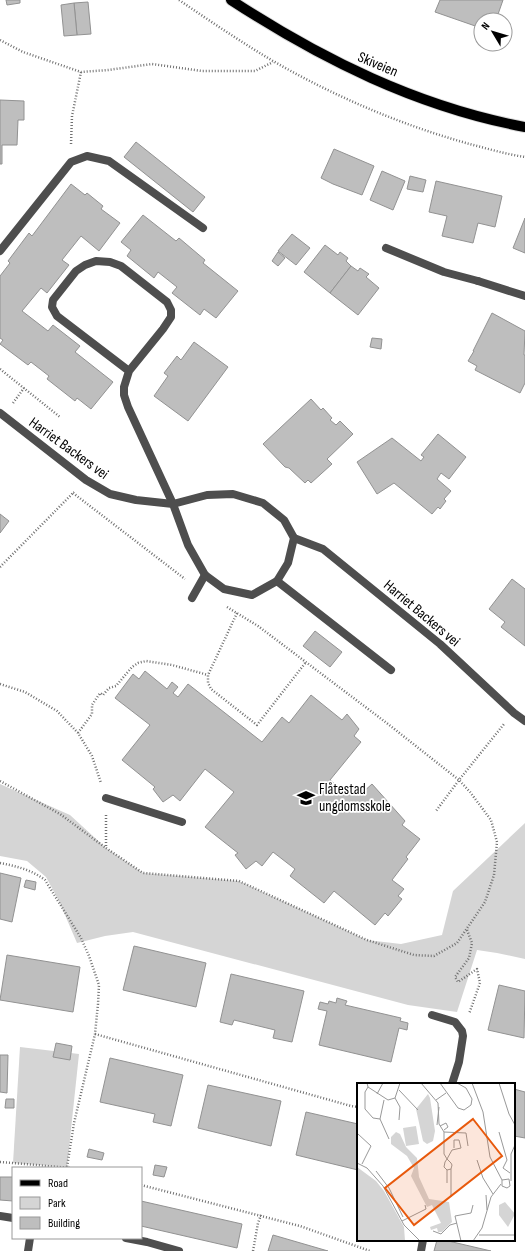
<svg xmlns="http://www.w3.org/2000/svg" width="525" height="1251" font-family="'Sofia Sans Condensed',sans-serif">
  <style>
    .green { fill: #d5d5d5 }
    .building { fill: #bebebe; stroke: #929292 }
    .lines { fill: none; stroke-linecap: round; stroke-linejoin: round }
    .primary-casing { stroke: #dbdbdb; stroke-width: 12 }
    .path { stroke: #707070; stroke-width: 2.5; stroke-dasharray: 1 2; stroke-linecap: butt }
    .lane { stroke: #4e4e4e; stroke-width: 8 }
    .street { stroke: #4e4e4e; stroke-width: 8 }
    .primary { stroke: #000; stroke-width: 10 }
    .labels { text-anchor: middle; stroke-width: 3.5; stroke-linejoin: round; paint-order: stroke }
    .street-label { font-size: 15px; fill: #000; stroke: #fff }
    .poi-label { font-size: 15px; fill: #000; stroke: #fff; text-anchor: start }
    .inset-road { fill: none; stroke: #999; stroke-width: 1 }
    .view { fill: #e8590c; fill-opacity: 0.15; stroke: #e8590c; stroke-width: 2 }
    .inset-edge { fill: none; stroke: #000; stroke-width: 2 }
  </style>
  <rect width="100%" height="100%" fill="#fff"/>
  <g class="green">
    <polygon points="0,784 70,815 106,848 143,873 239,881 367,940 401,944 442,935 453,891 525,823 525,959 497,953 477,950 457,1012 408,1005 133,932 105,936 77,943 59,901 46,877 27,861 0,856"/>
    <polygon points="20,1047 79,1054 67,1167 13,1163"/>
  </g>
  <g class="building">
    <polygon points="6,0 20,0 20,3 7,5"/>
    <polygon points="440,0 503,0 496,20 481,20 481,28 435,12"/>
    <polygon points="88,2 91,34 77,35 74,3"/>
    <polygon points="74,3 77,35 64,36 61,5"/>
    <polygon points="0,100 24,101 24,120 18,120 17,145 2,145 2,164 0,164"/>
    <polygon points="136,142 205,197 193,212 124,157"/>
    <polygon points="334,149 374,166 362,195 333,184 321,178"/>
    <polygon points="382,171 405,181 393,210 370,200"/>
    <polygon points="410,176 426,180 423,192 407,189"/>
    <polygon points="436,181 502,196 495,227 478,223 473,243 442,236 447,216 429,212"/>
    <polygon points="71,184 85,195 87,193 103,206 101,209 120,223 99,251 81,236 62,260 69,265 47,293 41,288 22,311 48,331 53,325 80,346 75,352 113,382 91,409 77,398 75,401 47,379 49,376 31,362 28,365 0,344 3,340 0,338 0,276 10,263 8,261 29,233 32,236"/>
    <polygon points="143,215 176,241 179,238 205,260 203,263 238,291 216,318 204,309 200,315 172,293 177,287 158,272 154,278 127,256 131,250 121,242"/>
    <polygon points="525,218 525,253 513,248"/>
    <polygon points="292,234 310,248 296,265 278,251"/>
    <polygon points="325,245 338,255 340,252 348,258 346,261 351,266 330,293 304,272"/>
    <polygon points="278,252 285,258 278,266 272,261"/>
    <polygon points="351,266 358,271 360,268 369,274 366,277 379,288 358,315 330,293"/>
    <polygon points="492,313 525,331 524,355 525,355 525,383 520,393 475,370 477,366 468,361 474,351 473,351"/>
    <polygon points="372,338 382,339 381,349 370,347"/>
    <polygon points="194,342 228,367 188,421 154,396 168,376 164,373 177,356 181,360"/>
    <polygon points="311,399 321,410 323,408 332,418 330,420 336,425 340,421 353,434 327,459 332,464 311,483 308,480 305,483 289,468 285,467 263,444"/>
    <polygon points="438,434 466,457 449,479 441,473 437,479 451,491 444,499 446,501 440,509 438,507 432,514 394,483 377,494 357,462 392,438 421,461 424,457 421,455"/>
    <polygon points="0,514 9,521 0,533"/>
    <polygon points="512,579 525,589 525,646 501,627 505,622 489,609"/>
    <polygon points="315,631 342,652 330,667 303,646"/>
    <polygon points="145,671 167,689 172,682 178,687 173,693 178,697 188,684 262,742 282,717 289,723 311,695 342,720 347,714 359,729 354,736 361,742 330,780 346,793 353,785 362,793 372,784 405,821 402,825 420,839 406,857 408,859 392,880 404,889 398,896 402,899 388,916 385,913 375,925 334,891 324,903 290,876 295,869 273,852 262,866 256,861 246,869 235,855 238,853 205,827 234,792 205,769 180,801 173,795 163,802 153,789 155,787 122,760 150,725 115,698 133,674 139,679"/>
    <polygon points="0,873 21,878 12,922 0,919"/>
    <polygon points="26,880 36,882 35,890 24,887"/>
    <polygon points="134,946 206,963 196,1007 123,990"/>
    <polygon points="7,955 80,967 73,1012 0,1000"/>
    <polygon points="231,974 304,991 292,1042 273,1038 275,1030 234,1020 232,1025 220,1022"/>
    <polygon points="499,985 525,991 524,1038 488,1030"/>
    <polygon points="337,998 347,1001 345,1005 401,1018 400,1021 408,1023 407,1030 399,1028 391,1062 319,1045 327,1011 318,1009 320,1002 328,1004 329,1001 336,1003"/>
    <polygon points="56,1043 72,1046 70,1060 53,1057"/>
    <polygon points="0,1055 8,1055 7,1093 0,1092"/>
    <polygon points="110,1058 183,1075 171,1126 153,1122 155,1114 100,1102"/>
    <polygon points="208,1085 281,1101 271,1146 198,1128"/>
    <polygon points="514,1089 525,1092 525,1138 514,1136"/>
    <polygon points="6,1099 14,1099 14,1108 5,1108"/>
    <polygon points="306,1112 358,1124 358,1170 296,1155"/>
    <polygon points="89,1149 104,1153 102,1160 87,1157"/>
    <polygon points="155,1165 167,1167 164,1177 153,1175"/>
    <polygon points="0,1177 13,1177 13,1201 0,1200"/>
    <polygon points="141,1201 242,1224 237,1248 141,1226"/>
    <polygon points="273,1235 328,1251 268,1251"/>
    <polygon points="437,1240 444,1240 491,1251 434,1251"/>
  </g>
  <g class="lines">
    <g class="primary-casing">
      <path id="primary" d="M231 0C321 59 418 107 525 127"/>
    </g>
    <g class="path">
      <path d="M179 0C210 21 241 42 273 61 334 96 399 124 466 143 485 148 505 154 525 157"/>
      <polyline points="0,40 23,52 81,72 108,70 152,64 202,71 255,71 273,62"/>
      <polyline points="71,144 72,116 81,72"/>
      <polyline points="0,369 60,417"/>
      <polyline points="13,403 24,388"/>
      <polyline points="73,493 185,579"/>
      <polyline points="0,567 74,492"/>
      <polyline points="227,607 258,626 388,724 459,780 504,724"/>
      <polyline points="237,613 208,675 208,683 211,689 257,725 306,662"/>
      <polyline points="0,684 25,692 57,711 78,733 92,756 101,783"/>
      <polyline points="78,733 92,714 92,705 100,693 103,695 109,688 116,686 132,667 138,663 146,661 172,665 208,675"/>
      <polyline points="0,781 60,814 106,848"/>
      <polyline points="106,815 106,848 143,873 239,881 367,940 414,955 434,956 457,943 485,902 494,875 497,842 491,820 470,792 459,780 436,811"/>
      <path d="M0 863C16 866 32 870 45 880L81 938 89 956 99 985 98 1004 95 1034 74 1123 67 1167"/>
      <polyline points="467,930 472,943 469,958 455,977 458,982 477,969 480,983 469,1014"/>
      <polyline points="95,1034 351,1106 358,1107"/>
      <polyline points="0,1162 71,1168"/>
      <polyline points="141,1185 300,1226 370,1251"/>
      <polyline points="253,1251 258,1223 261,1215"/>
    </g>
    <g class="lane">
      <polyline points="386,248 444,272 478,281"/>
      <polyline points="0,251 71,162 87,156 109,161 203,228"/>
      <polyline points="129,371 57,316 52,307 53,300 76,271 85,265 96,261 110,262 121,266 167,302 171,310 171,317 163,329 129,371 124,387 124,395 128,407 173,504"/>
      <polyline points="277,581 391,670"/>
      <polyline points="192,598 205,575"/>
      <polyline points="106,798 182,822"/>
      <polyline points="432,1015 455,1022 462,1031 463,1036 459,1062 452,1084"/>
      <polyline points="0,1216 13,1218"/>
      <polyline points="126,1238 147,1242 179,1251"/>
      <polyline points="28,1251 30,1238"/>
      <polyline points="421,1251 423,1240"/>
    </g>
    <g class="street">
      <polyline points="478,281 525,296"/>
      <polyline points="0,413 86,480 110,494 136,500 173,504 207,495 233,494 263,503 284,520 294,538 288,563 277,581 252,595 224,589 205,575 188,545 173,504"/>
      <polyline points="294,538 323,549 440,644 514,713 525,721"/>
    </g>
    <use href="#primary" class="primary"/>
  </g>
  <defs>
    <g id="school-bare" transform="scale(1.38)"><path d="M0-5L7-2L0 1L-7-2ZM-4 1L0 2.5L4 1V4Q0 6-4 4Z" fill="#000" stroke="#fff" stroke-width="2.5" paint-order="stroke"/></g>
  </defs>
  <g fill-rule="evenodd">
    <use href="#school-bare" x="306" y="798"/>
  </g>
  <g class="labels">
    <g class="street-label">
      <text transform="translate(378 64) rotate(23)" y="5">Skiveien</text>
      <text transform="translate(69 448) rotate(36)" y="5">Harriet Backers vei</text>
      <text transform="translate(422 613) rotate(40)" y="5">Harriet Backers vei</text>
    </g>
    <g class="poi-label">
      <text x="319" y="794">Flåtestad<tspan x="319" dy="17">ungdomsskole</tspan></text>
    </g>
  </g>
  <g transform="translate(357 1083)">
    <rect width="158" height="158" fill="#fff"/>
    <path d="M71 11 73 15 78 48 76 58 70 61 66 58 59 26ZM59 43 62 61 49 63 46 45ZM39 49 43 51 49 64 60 75 62 94 72 116 92 119 95 139 85 149H81L80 145 74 147 73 144 84 140 75 122 70 124 54 93 57 85 50 73 34 61V54ZM0 84 19 98 27 108 47 144 48 158H0ZM148 119 158 131 151 144 142 132V122Z" fill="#d5d5d5"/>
    <path class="inset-road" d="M10 0 11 4 31 17 38 15 43 0M64 0 81 20 82 41 87 49V71L90 76 94 80 95 82 94 86 90 87 87 84 88 79 90 76 95 67 104 65 102 57H97V65M83 0 101 25 107 27 114 22 115 16 109 5 100 0M115 0 126 29 133 74 145 97V103L150 105 153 103 152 96 145 97M142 0 152 31 158 42M11 4 8 9V26L16 35 23 36M42 7 61 27M20 11 26 0M38 15 43 24 42 37M27 17 23 36 32 56M79 17 89 10M80 42 82 24M83 43 89 40 91 44 87 47M87 49 109 50 111 63M142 49 150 77 146 85 153 90M1 51 14 63 5 81M120 77 126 95 136 111M0 80 10 85 26 103 47 142 63 158M90 87V100M19 88 32 105 46 134M154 98V71L158 62M129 112 130 127M94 114V86M45 138 69 126 68 122M76 148 84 151 93 142 100 140M122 152H158M104 158 98 133 114 130 116 122M116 158 125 145 134 114 144 101"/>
    <path class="view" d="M116 36 145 73 57 142 28 105Z"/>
    <rect width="158" height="158" class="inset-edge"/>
  </g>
  <rect x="12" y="1167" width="130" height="72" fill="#ffffff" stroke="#999999"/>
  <rect x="20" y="1180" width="20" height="6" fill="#000000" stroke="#999999"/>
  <text x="48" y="1187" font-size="12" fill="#000000">Road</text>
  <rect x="20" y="1197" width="20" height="12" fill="#d5d5d5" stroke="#999999"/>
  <text x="48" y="1207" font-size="12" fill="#000000">Park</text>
  <rect x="20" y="1217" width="20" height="12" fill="#bebebe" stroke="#999999"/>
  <text x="48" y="1227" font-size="12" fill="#000000">Building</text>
  <g transform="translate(493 32) rotate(308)"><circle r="19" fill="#ffffff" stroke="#999999"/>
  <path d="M0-3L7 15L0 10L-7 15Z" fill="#000000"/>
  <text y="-6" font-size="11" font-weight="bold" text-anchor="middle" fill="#000000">N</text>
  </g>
</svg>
